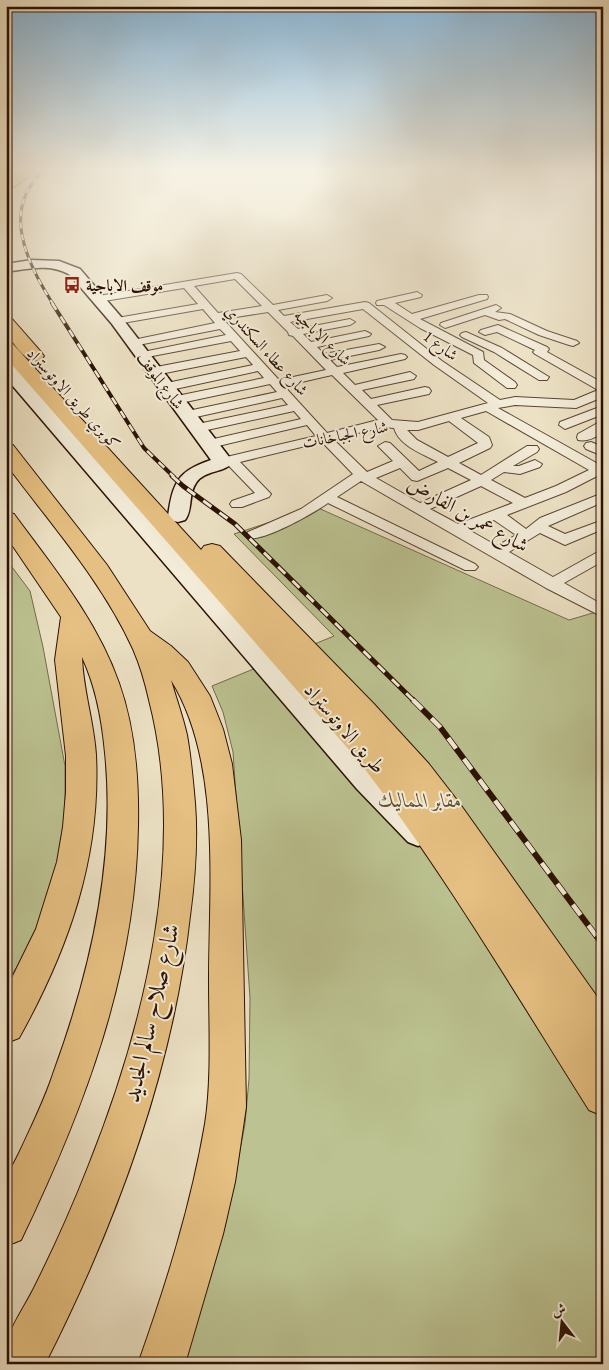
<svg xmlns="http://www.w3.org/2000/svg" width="609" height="1370" font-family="'EB Garamond',Amiri,serif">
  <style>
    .green { fill: #bcc291; stroke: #746a4a }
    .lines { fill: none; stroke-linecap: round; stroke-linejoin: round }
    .street-casing { stroke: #5b4533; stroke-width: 2 }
    .secondary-casing { stroke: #2b1103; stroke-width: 3 }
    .highway-casing { stroke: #2b1103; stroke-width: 2 }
    .street { fill: #f3ecd9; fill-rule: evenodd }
    .secondary { fill: #f3ecd9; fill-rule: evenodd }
    .highway { fill: #e6c082; fill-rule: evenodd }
    .rail-far3-casing { stroke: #2b1103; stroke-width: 3 }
    .rail-far2-casing { stroke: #2b1103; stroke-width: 4 }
    .rail-far1-casing { stroke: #2b1103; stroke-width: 5 }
    .rail-casing { stroke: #2b1103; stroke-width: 6 }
    .rail-far3 { stroke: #f3ecd9; stroke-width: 2; stroke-dasharray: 6; stroke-linecap: butt }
    .rail-far2 { stroke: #f3ecd9; stroke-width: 2.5; stroke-dasharray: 8; stroke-linecap: butt }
    .rail-far1 { stroke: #f3ecd9; stroke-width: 3; stroke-dasharray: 10; stroke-linecap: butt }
    .rail { stroke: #f3ecd9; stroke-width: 4.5; stroke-dasharray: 13; stroke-linecap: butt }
    .labels { text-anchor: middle; stroke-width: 4; stroke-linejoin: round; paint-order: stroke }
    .far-poi-label { font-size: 16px; font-weight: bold; fill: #2b1103; stroke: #f3ecd9; text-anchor: start }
    .far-street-label { font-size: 16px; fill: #2b1103; stroke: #f3ecd9 }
    .street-label { font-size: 20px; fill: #2b1103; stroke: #f3ecd9 }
    .park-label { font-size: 20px; font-style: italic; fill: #5e4f35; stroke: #f3ecd9 }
    .near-street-label { font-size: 24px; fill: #2b1103; stroke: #f3ecd9 }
  </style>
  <rect width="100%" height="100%" fill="#ece1c4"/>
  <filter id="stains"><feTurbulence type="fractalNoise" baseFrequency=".004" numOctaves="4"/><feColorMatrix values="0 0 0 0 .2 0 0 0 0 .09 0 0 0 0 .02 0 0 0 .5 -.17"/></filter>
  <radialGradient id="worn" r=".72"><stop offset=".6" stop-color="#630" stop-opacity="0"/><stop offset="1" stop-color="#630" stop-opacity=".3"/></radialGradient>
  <g class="green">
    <polygon points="316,507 569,620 603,610 603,1364 173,1364 211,1275 226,1222 245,1124 249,1079 250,998 233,752 223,712 212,686 334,636 234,534"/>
    <polygon points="6,559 30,591 43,647 65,766 65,821 56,880 27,952 6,983"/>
  </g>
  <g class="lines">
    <g class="street-casing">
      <g id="street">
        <path d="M237 273 241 274 273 305 327 295 332 298 327 301 278 310 284 316 365 302 369 303 442 361 500 400 515 397 574 400 598 390 535 354 533 352 535 350 497 332 485 335 479 332 481 330 498 325 547 347 549 349 547 352 603 383V397L576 408 515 405 498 408 600 465 603 464V473L566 492 507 515 526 529 540 518 603 493V502L548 526 565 534 603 520V529L565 545 540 533 509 552 553 577 603 549V561L564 583 603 605V617L546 588 361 481 337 497 475 564 478 567 475 570H465L328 503C314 513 263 542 248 538L246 535 248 532 301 509 353 474 322 442 240 462 271 494 269 497 242 507H232L230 504 232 501 255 493 228 465H218L216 462 218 459 316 436 307 425 210 448 205 447 203 444 205 441 301 419 294 411 198 432 193 431 192 428 193 425 288 405 282 398 187 419 183 418 181 415 183 412 277 392 270 384 176 404 172 403 170 400 172 397 264 378 258 371 166 391 162 390 160 387 162 384 253 365 246 357 155 375 151 374 149 371 151 368 240 351 231 341 142 358 138 357 136 355 138 353 226 335 220 329 133 346 127 343 133 340 215 323 203 309 117 324 112 321 117 318 198 304 184 288 98 302 93 299 98 296ZM235 279 262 306 218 313 194 286ZM363 309 434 365 488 403 418 422 392 420 377 405 429 394 431 391 429 388 425 387 371 399 362 390 414 379 416 376 410 372 355 385 343 373 405 359 407 357 405 355 401 354 337 367 330 360 379 350 385 347 379 344 324 354 317 347 369 336 371 334 365 331 311 342 303 334 350 325 355 322 350 319 298 329 290 322ZM268 312 288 332 289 335 293 336 326 370 279 380 223 319ZM332 375 378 420 327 433 284 386ZM486 411 589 470 556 486 525 498 491 480 504 472 520 474 540 467 542 464 535 460 519 466H513L537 452 539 449 537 446H527L481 475 459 463 490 448 492 445 489 437 461 418ZM449 421 478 443 448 457 417 440 407 430H418ZM383 427 394 428C399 446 423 454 438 462L419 471 390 443 385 442 378 446 393 461 367 472 333 439ZM400 468 412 480 417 481 448 468 471 480 420 503 376 478ZM481 486 513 503 458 524 430 509ZM494 520 516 535 497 546 469 530Z"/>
        <polygon points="417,292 422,295 421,297 395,303 412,314 479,295 487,295 488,297 487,299 420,319 483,352 484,360 515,382 517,385 515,388 507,388 474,363 473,355 420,328 384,305 377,305 376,303 377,301"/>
        <polygon points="496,305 501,308 495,312 510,314 547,331 577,341 579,343 573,346 569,345 539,335 505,319 499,320 485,315 445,328 440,325 441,323"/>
        <polygon points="466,332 502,348 549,377 547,380 539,380 494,352 462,337 460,335 462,333"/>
        <polygon points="597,408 603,411 601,415 565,429 559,425 560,422"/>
        <path d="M603 420V432C597 437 587 442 578 440L577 437 578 434Z"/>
        <polygon points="591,442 603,447 603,456 586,449 584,446 586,443"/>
      </g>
    </g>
    <g class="secondary-casing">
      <g id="secondary">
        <path d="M32 260 59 261 80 269 122 318 233 462C225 473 204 470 196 483 188 494 193 510 185 520L178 522 171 520 168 516C173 482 178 471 211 460L112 324 70 275C50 263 28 269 6 272V264Z"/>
        <polygon points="6,362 12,363 377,773 428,826 432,834 428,842 418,846 408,842 357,789 6,378"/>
      </g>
    </g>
    <g class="highway-casing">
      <g id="highway">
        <polygon points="25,170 40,170 6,192 6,182"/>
        <path d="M6 318 12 319 41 352 44 356 41 360C25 364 16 345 6 334Z"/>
        <path d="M6 342 12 343 201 550 204 546 212 544 220 546 374 704 429 764 460 804 603 1005V1055L598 1053 603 1061V1116L589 1110C514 991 443 871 358 760L6 358Z"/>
        <path d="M6 443 13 445 107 565 150 631 171 646 188 662 210 696 223 729 232 764 241 840 246 1107 235 1182 223 1234 185 1364H138C166 1285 191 1206 205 1124 212 1080 209 1025 209 980 209 887 222 762 171 680 176 698 183 717 187 735 191 757 193 780 195 803 198 840 195 879 190 916 173 1070 115 1226 45 1364H6C6 1356 5 1346 7 1340 13 1323 26 1304 34 1288 54 1248 72 1208 88 1167 145 1025 188 851 149 700 145 682 140 665 133 649 102 581 50 523 6 464Z"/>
        <path d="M6 512 14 514C53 567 97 620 119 683 135 728 139 778 138 826 136 973 84 1109 21 1240L6 1246C6 1232 3 1190 7 1178 10 1169 16 1160 20 1151 32 1125 45 1099 54 1071 91 970 116 861 105 753 102 720 96 687 82 657 83 690 94 722 96 755 101 858 68 950 19 1038L6 1043V990L36 929 57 862 63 827 66 792V756L55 660 61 617 6 536Z"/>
      </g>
    </g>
    <use href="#street" class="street"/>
    <use href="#secondary" class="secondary"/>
    <use href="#highway" class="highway"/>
    <g class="rail-far3-casing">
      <path id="rail-far3" d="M45 170C0 207 26 262 53 304"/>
    </g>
    <g class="rail-far2-casing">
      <polyline id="rail-far2" points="52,303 144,448 174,477"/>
    </g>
    <g class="rail-far1-casing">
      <polyline id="rail-far1" points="172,476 183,486 235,524 414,701"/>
    </g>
    <g class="rail-casing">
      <polyline id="rail" points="413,700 440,727 603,945"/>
    </g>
    <use href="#rail-far3" class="rail-far3"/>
    <use href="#rail-far2" class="rail-far2"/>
    <use href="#rail-far1" class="rail-far1"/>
    <use href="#rail" class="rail"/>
  </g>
  <linearGradient id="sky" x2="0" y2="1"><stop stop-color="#8ab7d8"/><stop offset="0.47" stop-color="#f6f2e4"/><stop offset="1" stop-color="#f6f2e4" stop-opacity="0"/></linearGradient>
  <rect width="609" height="362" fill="url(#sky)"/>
  <defs>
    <g id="bus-bare" transform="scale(1.35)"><path d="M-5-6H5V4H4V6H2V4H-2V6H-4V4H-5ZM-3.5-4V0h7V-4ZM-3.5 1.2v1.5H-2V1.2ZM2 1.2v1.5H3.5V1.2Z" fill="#8f2418" stroke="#f3ecd9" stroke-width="2.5" paint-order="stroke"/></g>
  </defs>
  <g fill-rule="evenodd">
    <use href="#bus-bare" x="72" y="285"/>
  </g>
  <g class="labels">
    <g class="far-poi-label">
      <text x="86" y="291">موقف الاباجية</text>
    </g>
    <g class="far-street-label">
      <text transform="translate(323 337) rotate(44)" y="6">شارع الاباجيه</text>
      <text transform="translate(441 345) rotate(37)" y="6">شارع 1</text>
      <text transform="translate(267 350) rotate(48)" y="6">شارع عطاء السكندري</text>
      <text transform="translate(161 380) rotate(53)" y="6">شارع الموقف</text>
      <text transform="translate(74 398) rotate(48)" y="6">كوبري طريق الاوتوستراد</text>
      <text transform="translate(345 434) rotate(-11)" y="6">شارع الجباخانات</text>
    </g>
    <g class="street-label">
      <text transform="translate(468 514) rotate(29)" y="7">شارع عمر بن الفارض</text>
      <text transform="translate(345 728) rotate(49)" y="7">طريق الاوتوستراد</text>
    </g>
    <g class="park-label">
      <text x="420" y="807">مقابر المماليك</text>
    </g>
    <g class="near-street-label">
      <text transform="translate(151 1013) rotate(-77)" y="8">شارع صلاح سالم الجديد</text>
    </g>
  </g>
  <rect width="609" height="1370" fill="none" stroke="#ece1c4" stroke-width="25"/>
  <rect x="8" y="8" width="594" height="1355" fill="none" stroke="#2b1103" stroke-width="2.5"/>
  <rect x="12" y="12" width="584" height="1345" fill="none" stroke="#2b1103"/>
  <g transform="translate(562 1322) rotate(344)" stroke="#f3ecd9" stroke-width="4" paint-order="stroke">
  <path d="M0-4L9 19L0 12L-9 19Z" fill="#2b1103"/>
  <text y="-8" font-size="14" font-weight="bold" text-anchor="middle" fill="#2b1103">ش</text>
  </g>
  <rect width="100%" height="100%" filter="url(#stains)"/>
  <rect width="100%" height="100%" fill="url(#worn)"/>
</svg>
